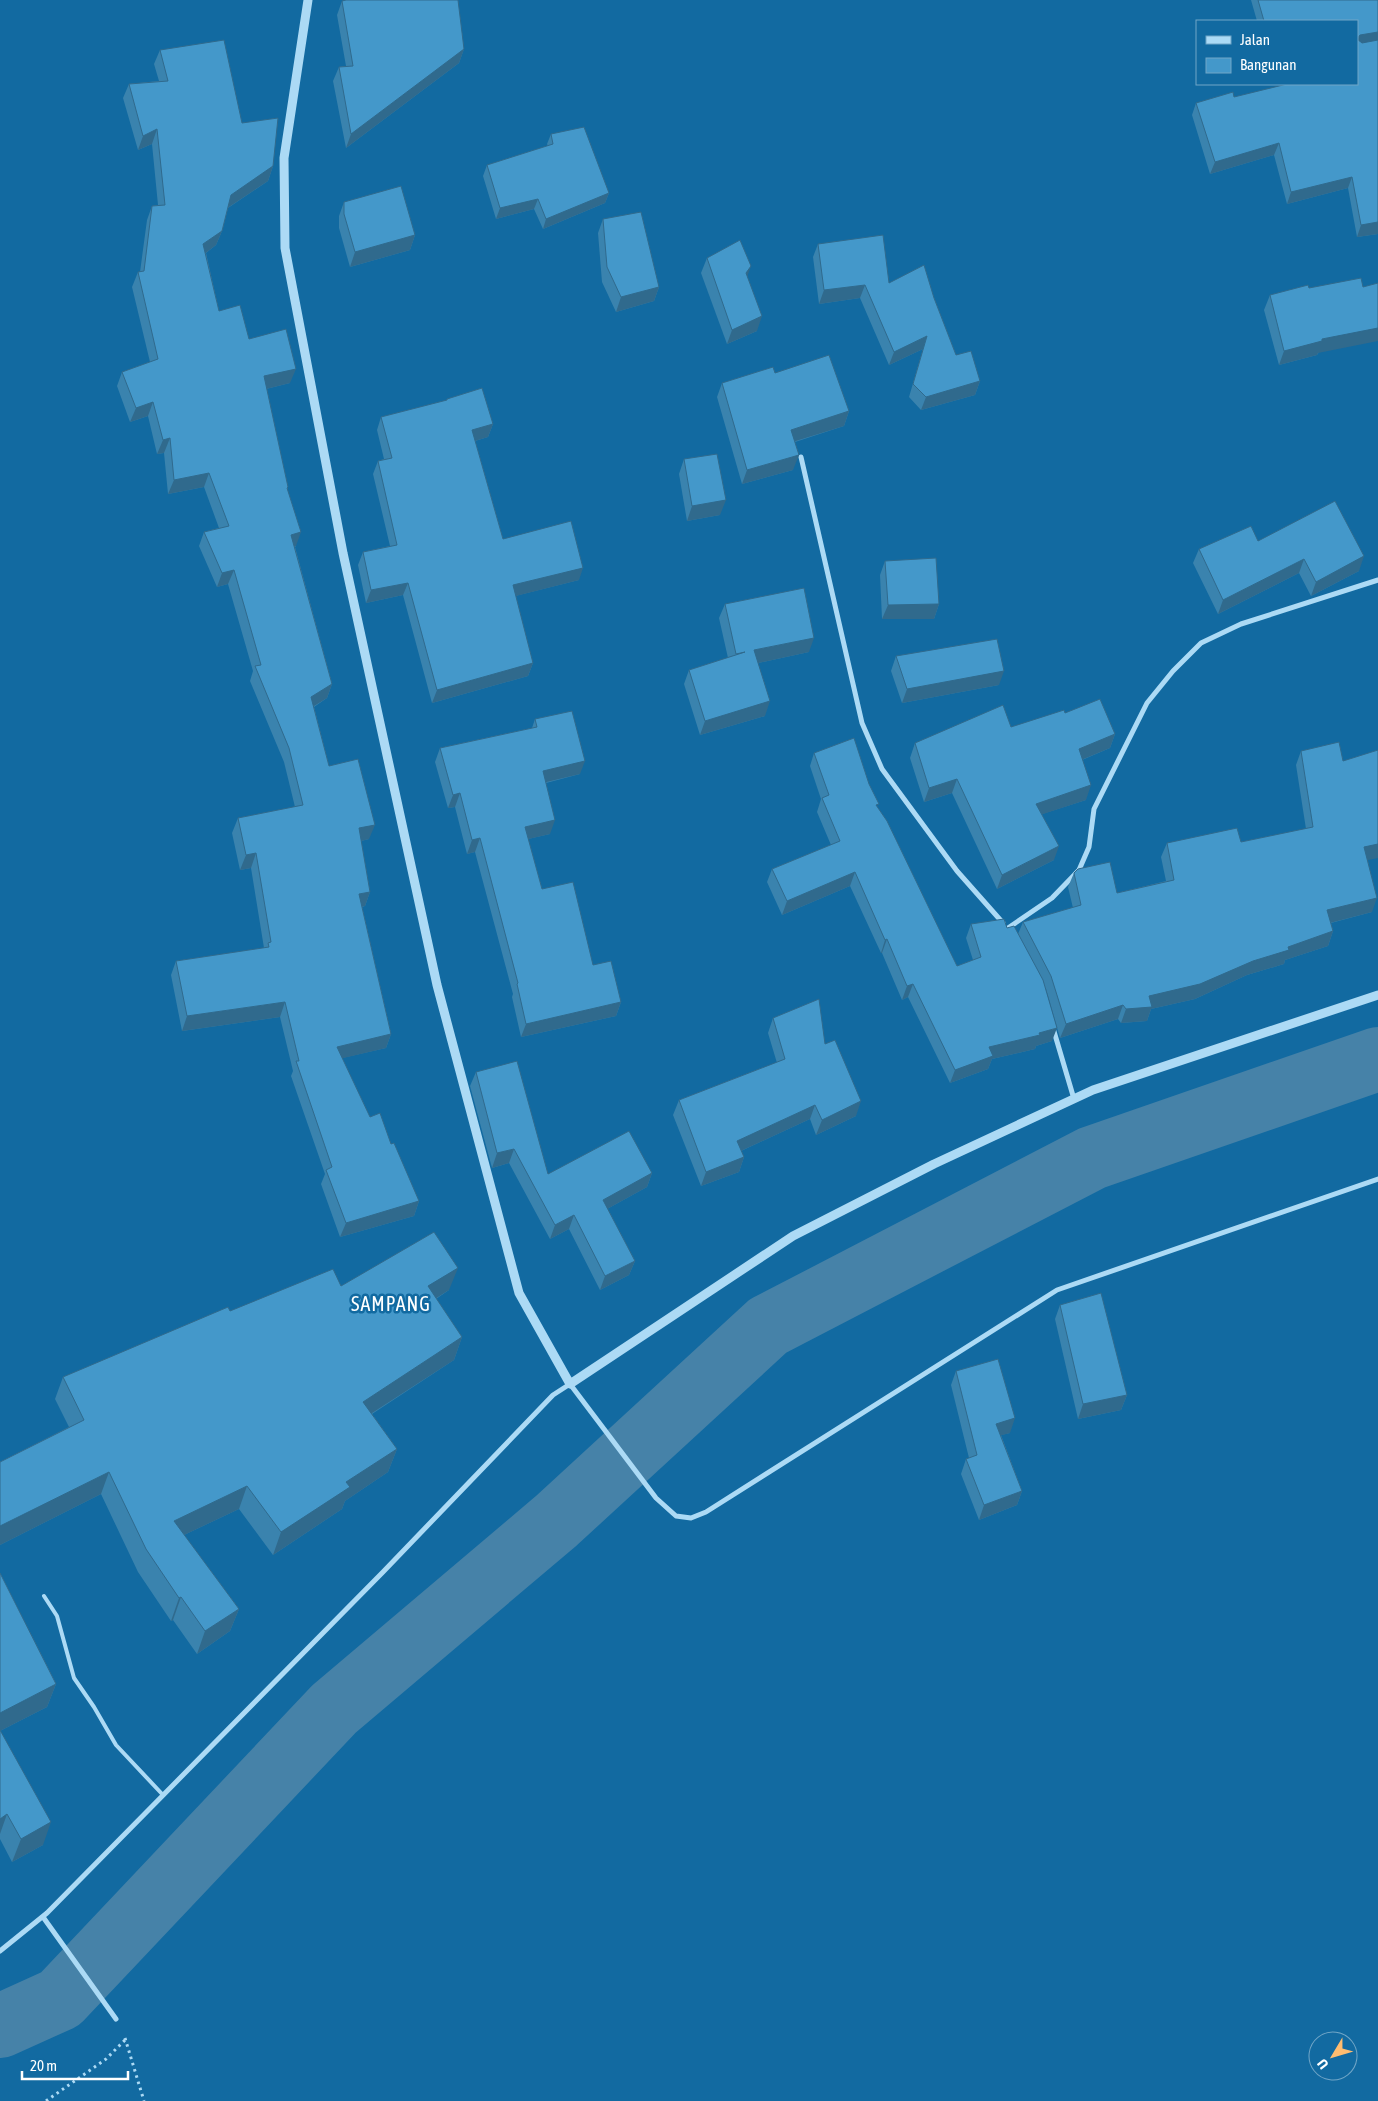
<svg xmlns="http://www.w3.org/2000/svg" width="1378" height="2101" font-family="'Asap Condensed',sans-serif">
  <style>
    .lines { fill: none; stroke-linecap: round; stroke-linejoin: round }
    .river { stroke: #4682a8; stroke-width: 64 }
    .path { stroke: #acdaf5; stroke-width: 3; stroke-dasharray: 2.5 4; stroke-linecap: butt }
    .service { stroke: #acdaf5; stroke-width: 4 }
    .minor { stroke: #acdaf5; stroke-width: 5 }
    .tertiary { stroke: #acdaf5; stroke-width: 9 }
    .wall { fill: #3a83ae }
    .shaded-wall { fill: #306a8d }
    .building { fill: #4498ca; stroke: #306a8d }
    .labels { text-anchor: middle; stroke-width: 5; stroke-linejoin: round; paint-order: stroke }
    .quarter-label { font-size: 20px; letter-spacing: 1px; fill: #fff; stroke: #126aa1 }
  </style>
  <rect width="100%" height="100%" fill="#126aa1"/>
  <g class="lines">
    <polyline class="river" points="0,2026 60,1999 334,1709 556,1521 768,1326 1092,1158 1378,1059"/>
    <g class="path">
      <polyline points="125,2038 144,2101"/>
      <polyline points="46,2101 106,2059 125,2040"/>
    </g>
    <polyline class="service" points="44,1596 57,1616 74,1678 94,1707 116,1745 163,1795"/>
    <g class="minor">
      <polyline points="801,457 862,723 882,769 957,871 1003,923"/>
      <polyline points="1008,928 1052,898 1079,870 1089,847 1094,809 1147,703 1173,671 1201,643 1241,624 1378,580"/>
      <polyline points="1053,1028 1074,1099"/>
      <polyline points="43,1917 116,2019"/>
      <polyline points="0,1951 47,1913 383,1572 553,1395 570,1384 656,1498 676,1516 691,1518 706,1512 1057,1290 1378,1179"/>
    </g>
    <polyline class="tertiary" points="308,0 284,158 285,248 343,553 437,985 519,1293 570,1384 793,1236 934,1164 1093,1090 1378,995"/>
  </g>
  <g class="wall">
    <polygon points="1251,0 1378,0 1378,234 1357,237 1348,188 1287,204 1274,155 1210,174 1192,115 1196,103 1234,97 1357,84 1357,21 1257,21"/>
    <polygon points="342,1 464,49 459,63 346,148 333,81 339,67 346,66 337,15"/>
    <polygon points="160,50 242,123 273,166 268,181 228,208 222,231 216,245 206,253 219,311 249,339 290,383 266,389 288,487 287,490 296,546 295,547 332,684 327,698 314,707 329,766 369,839 361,841 370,892 365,906 362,907 391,1034 386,1048 342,1058 370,1117 391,1144 419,1201 414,1216 340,1237 321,1184 325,1174 291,1076 293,1071 280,1017 182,1031 171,975 176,961 264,948 251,868 240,870 232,833 238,818 295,807 284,762 250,681 253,671 228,584 217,587 199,546 204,532 219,528 204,487 168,494 164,453 157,454 148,416 130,422 117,386 122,372 150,362 132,287 138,272 140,272 147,220 152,206 158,205 152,144 138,150 123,98 129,84 159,81 154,64"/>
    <polygon points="551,134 609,193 605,203 543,229 534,209 496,219 483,176 487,165 548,146 547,144"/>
    <polygon points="344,202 415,235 410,250 350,267 339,228 339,216"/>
    <polygon points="603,219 659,287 654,301 616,312 602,282 598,233"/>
    <polygon points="818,244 889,283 934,298 956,355 980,381 975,395 921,410 909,397 923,349 889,365 860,298 819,304 813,257"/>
    <polygon points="707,258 747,276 757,331 727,344 701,273"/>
    <polygon points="1363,287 1317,355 1279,365 1264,310 1270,295 1309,288"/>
    <polygon points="775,373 849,411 844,426 795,442 793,470 742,484 717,397 722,383"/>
    <polygon points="447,399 493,424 488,437 475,441 503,539 579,580 515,596 533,663 528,676 432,703 403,595 366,603 358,565 363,552 390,546 373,474 378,461 384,459 377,430 381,417 446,401"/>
    <polygon points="684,459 720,515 687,521 679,474"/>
    <polygon points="1258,541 1359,571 1311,596 1299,573 1218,614 1193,563 1199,549"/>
    <polygon points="885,561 939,604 934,619 882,619 880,575"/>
    <polygon points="725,604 809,652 758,663 765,716 700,735 684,684 689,670 728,658 719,618"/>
    <polygon points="896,656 999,685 902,703 891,671"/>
    <polygon points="1065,713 1115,734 1110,748 1082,760 1086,800 1042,814 1054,860 997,889 952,793 924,802 910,758 915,743 1011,727"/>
    <polygon points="535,719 580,774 546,783 550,834 528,839 542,889 593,965 621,1002 616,1016 521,1037 512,997 513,994 475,852 467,854 455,807 448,808 435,762 440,748 532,728"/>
    <polygon points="1301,751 1368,860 1372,912 1331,923 1333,931 1328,946 1285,960 1284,964 1247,975 1195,999 1151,1009 1147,1021 1121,1023 1118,1019 1060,1038 1046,989 1052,1041 1036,1046 1035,1049 992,1059 988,1069 950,1083 908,997 902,1000 882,953 881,953 850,886 782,915 767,882 772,869 831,845 817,812 821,799 810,766 814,753 878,808 957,966 973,960 966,938 971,924 1007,928 1018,934 1023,922 1073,908 1068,887 1074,873 1117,893 1166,881 1161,857 1167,843 1241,842 1306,829 1296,765"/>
    <polygon points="773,1018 825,1044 856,1116 816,1135 810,1119 741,1151 744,1157 739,1172 701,1186 673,1115 679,1100 777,1063 768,1033"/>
    <polygon points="476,1072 548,1174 652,1173 647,1187 607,1209 635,1261 629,1275 600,1290 569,1229 550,1239 509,1163 492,1168 470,1086"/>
    <polygon points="341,1286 449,1290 436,1299 462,1337 454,1360 372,1414 397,1449 388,1472 345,1501 342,1509 273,1555 239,1509 184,1535 239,1609 230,1631 197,1654 173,1620 171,1621 138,1572 101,1494 0,1545 0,1462 69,1427 55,1399 63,1377 230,1311"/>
    <polygon points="1060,1305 1127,1395 1121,1410 1078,1419 1055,1319"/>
    <polygon points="956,1371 1010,1433 1001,1435 1022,1491 1017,1505 979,1520 961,1474 966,1459 969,1458 951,1385"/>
    <polygon points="0,1573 56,1684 47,1707 0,1731 43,1845 12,1862 0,1839"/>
  </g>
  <g class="shaded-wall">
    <polygon points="1378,32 1378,40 1357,47 1357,40 1360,35"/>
    <polygon points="464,49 459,63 346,148 351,134"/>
    <polygon points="157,129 152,144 138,150 143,136"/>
    <polygon points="1279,143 1274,155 1210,174 1215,162"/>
    <polygon points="273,166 268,181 226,209 231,195"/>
    <polygon points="1352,177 1348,188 1287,204 1291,192"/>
    <polygon points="609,193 605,203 543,229 546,219"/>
    <polygon points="538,199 534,209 496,219 500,208"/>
    <polygon points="1378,222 1378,234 1357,237 1361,225"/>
    <polygon points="222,231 216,245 198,259 203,244"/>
    <polygon points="415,235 410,250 350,267 355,252"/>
    <polygon points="751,266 746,280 746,273"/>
    <polygon points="865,285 860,298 819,304 824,290"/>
    <polygon points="659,287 654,301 616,312 621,297"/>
    <polygon points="762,316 757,331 727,344 732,330"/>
    <polygon points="1378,328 1378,341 1318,353 1317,355 1279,365 1284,351 1322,339"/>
    <polygon points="927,336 923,349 889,365 894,352"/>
    <polygon points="296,369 290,383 258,391 264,376"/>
    <polygon points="980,381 975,395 921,410 926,397"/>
    <polygon points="153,402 148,416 130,422 136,408"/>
    <polygon points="849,411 844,426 786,444 791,430"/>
    <polygon points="493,424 488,437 468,443 472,430"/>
    <polygon points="170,438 164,453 157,454 163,440"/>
    <polygon points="799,455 793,470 742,484 747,470"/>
    <polygon points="209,473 204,487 168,494 174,480"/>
    <polygon points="726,500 720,515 687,521 692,506"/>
    <polygon points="301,532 296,546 286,549 291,535"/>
    <polygon points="1364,556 1359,571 1311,596 1316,582"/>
    <polygon points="1304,559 1299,573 1218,614 1223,600"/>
    <polygon points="583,568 579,580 508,598 513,585"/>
    <polygon points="234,570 228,584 217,587 222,573"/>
    <polygon points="408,583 403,595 366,603 371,590"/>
    <polygon points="939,604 934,619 882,619 888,605"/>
    <polygon points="814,638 809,652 749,665 754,650"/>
    <polygon points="533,663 528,676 432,703 437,690"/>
    <polygon points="1004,671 999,685 902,703 907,689"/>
    <polygon points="332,684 327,698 306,711 311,697"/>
    <polygon points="770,701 765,716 700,735 705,721"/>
    <polygon points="1115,734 1110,748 1074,763 1079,749"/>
    <polygon points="585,761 580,774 538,784 543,771"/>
    <polygon points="957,779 952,793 924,802 929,788"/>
    <polygon points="1091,785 1086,800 1031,818 1036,804"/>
    <polygon points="460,793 455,807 448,808 453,795"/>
    <polygon points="555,820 550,834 520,841 525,827"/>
    <polygon points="375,825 369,839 353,843 359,828"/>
    <polygon points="480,838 475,852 467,854 472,840"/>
    <polygon points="1378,844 1378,858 1359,862 1364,847"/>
    <polygon points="1059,846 1054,860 997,889 1002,875"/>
    <polygon points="256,853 251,868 240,870 246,855"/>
    <polygon points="855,872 850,886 782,915 787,901"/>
    <polygon points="370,892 365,906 354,908 359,894"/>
    <polygon points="1377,898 1372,912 1322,925 1327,910"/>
    <polygon points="1333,931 1328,946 1285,960 1284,964 1247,975 1195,999 1151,1009 1147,1021 1121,1023 1126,1009 1149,996"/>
    <polygon points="887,939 882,953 881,953 885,940"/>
    <polygon points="913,984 908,997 902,1000 907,986"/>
    <polygon points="285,1002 280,1017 182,1031 187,1016"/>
    <polygon points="621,1002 616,1016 521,1037 526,1024"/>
    <polygon points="1123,1005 1118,1019 1060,1038 1066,1024"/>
    <polygon points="1057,1028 1052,1041 1036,1046 1035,1049 992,1059 988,1069 950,1083 955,1070 989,1047 1039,1033"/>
    <polygon points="391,1034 386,1048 331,1061 337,1047"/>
    <polygon points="861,1101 856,1116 816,1135 822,1120"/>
    <polygon points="815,1105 810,1119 732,1155 737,1141"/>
    <polygon points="514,1149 509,1163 492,1168 497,1153"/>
    <polygon points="744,1157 739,1172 701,1186 706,1172"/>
    <polygon points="652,1173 647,1187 598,1214 603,1200"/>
    <polygon points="419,1201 414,1216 340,1237 346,1223"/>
    <polygon points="574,1215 569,1229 550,1239 555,1225"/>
    <polygon points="635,1261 629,1275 600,1290 605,1276"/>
    <polygon points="458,1268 449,1290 419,1309 428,1286"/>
    <polygon points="462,1337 454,1360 355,1424 363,1402"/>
    <polygon points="1127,1395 1121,1410 1078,1419 1083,1404"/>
    <polygon points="1015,1418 1010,1433 991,1438 996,1424"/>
    <polygon points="397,1449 388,1472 345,1501 342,1509 273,1555 281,1532 346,1482"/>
    <polygon points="109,1472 101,1494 0,1545 0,1526"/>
    <polygon points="247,1486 239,1509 165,1544 174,1521"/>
    <polygon points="1022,1491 1017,1505 979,1520 984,1505"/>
    <polygon points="181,1597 173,1620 171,1621 179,1598"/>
    <polygon points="239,1609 230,1631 197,1654 205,1631"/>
    <polygon points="56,1684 47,1707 0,1731 0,1713"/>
    <polygon points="7,1814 0,1834 0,1819"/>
    <polygon points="51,1822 43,1845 12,1862 21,1839"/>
  </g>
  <g class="building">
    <polygon points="346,0 458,0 464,49 351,134 339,67 353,66 342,1"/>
    <polygon points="1258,0 1378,0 1378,32 1360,35 1357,39 1362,43 1378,40 1378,222 1361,225 1352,177 1291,192 1279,143 1215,162 1196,103 1233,92 1234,97 1287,84 1357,84 1357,21 1264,21"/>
    <polygon points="224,40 242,123 278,118 273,166 231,195 222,231 203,244 219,311 240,305 249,339 286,329 296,369 264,376 288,487 287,488 301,532 291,535 332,684 311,697 329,766 358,759 375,825 359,828 370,892 359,894 391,1034 337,1047 370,1117 380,1113 391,1144 394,1143 419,1201 346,1223 326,1170 332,1167 296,1061 299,1061 285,1002 187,1016 176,961 269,947 268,943 271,942 256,853 246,855 238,818 303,805 289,748 255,666 261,665 234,570 222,573 204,532 229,526 209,473 174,480 170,438 163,440 153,402 136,408 122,372 158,359 138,272 144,271 152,206 165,205 157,129 143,136 129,84 168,81 160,50"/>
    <polygon points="584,127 609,193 546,219 538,199 500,208 487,165 553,144 551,134"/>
    <polygon points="401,186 415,235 355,252 344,214 344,202"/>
    <polygon points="641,212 659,287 621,297 607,267 603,219"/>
    <polygon points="883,235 889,283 924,265 934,298 956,355 971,351 980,381 926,397 913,384 927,336 894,352 865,285 824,290 818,244"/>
    <polygon points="740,240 751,266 746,273 762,316 732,330 707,258"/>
    <polygon points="1361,278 1363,287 1378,283 1378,328 1322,339 1322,341 1284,351 1270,295 1308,285 1309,288"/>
    <polygon points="829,355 849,411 791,430 799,455 747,470 722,383 773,367 775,373"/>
    <polygon points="482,388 493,424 472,430 503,539 571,521 583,568 513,585 533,663 437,690 408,583 371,590 363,552 397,545 378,461 392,458 381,417 447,400 447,399"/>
    <polygon points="717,454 726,500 692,506 684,459"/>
    <polygon points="1335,501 1364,556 1316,582 1304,559 1223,600 1199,549 1251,526 1258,541"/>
    <polygon points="936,558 939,604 888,605 885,561"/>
    <polygon points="804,588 814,638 754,650 770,701 705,721 689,670 745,652 736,654 725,604"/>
    <polygon points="997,639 1004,671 907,689 896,656"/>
    <polygon points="1100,699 1115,734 1079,749 1091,785 1036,804 1059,846 1002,875 957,779 929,788 915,743 1003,705 1011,727 1064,710 1065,713"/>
    <polygon points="572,711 585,761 543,771 555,820 525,827 542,889 573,882 593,965 611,961 621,1002 526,1024 517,984 518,983 480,838 472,840 460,793 453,795 440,748 537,727 535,719"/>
    <polygon points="854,738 869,784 879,804 876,805 887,821 957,966 981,957 971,924 1004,919 1007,928 1014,926 1043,980 1057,1028 1039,1033 1040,1035 989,1047 993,1056 955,1070 913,984 907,986 887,939 885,940 855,872 787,901 772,869 840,841 822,798 829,795 814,753"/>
    <polygon points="1339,742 1343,761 1378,750 1378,844 1364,847 1377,898 1327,910 1333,931 1288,947 1289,950 1253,961 1200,984 1149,996 1152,1007 1126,1009 1123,1005 1066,1024 1051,976 1023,922 1081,905 1074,873 1078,869 1110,862 1117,893 1174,880 1167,843 1237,828 1241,842 1313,827 1301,751"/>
    <polygon points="819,999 825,1044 835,1040 861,1101 822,1120 815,1105 737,1141 744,1157 706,1172 679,1100 785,1059 773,1018"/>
    <polygon points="517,1061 548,1174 629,1131 652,1173 603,1200 635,1261 605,1276 574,1215 555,1225 514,1149 497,1153 476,1072"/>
    <polygon points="434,1232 458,1268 428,1286 462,1337 363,1402 397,1449 346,1482 350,1487 281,1532 247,1486 174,1521 239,1609 205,1631 181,1597 179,1598 146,1549 109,1472 0,1526 0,1462 84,1420 63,1377 228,1307 230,1311 333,1269 341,1286"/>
    <polygon points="1101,1293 1127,1395 1083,1404 1060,1305"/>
    <polygon points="998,1359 1015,1418 996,1424 1022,1491 984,1505 966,1459 977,1455 956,1371"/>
    <polygon points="0,1573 56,1684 0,1713"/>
    <polygon points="0,1730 51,1822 21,1839 7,1814 0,1819"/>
  </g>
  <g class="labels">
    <g class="quarter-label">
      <text x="391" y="1311">SAMPANG</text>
    </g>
  </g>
  <rect x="1196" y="20" width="162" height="65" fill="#126aa1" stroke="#71a6c7"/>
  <rect x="1206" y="36" width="25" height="8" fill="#acdaf5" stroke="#71a6c7"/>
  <text x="1240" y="45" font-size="15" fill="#ffffff">Jalan</text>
  <rect x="1206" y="58" width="25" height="15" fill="#4498ca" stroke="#71a6c7"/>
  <text x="1240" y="70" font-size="15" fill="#ffffff">Bangunan</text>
  <g transform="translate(1333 2056) rotate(232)"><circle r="24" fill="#126aa1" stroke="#71a6c7"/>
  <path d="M0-4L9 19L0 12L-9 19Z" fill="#ffbc70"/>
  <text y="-8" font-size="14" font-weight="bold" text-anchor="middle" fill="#ffffff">U</text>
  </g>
  <path d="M22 2071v8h106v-8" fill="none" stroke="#ffffff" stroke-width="2.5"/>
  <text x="30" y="2071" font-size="15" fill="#ffffff" stroke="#126aa1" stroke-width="4" paint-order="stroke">20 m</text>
</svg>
